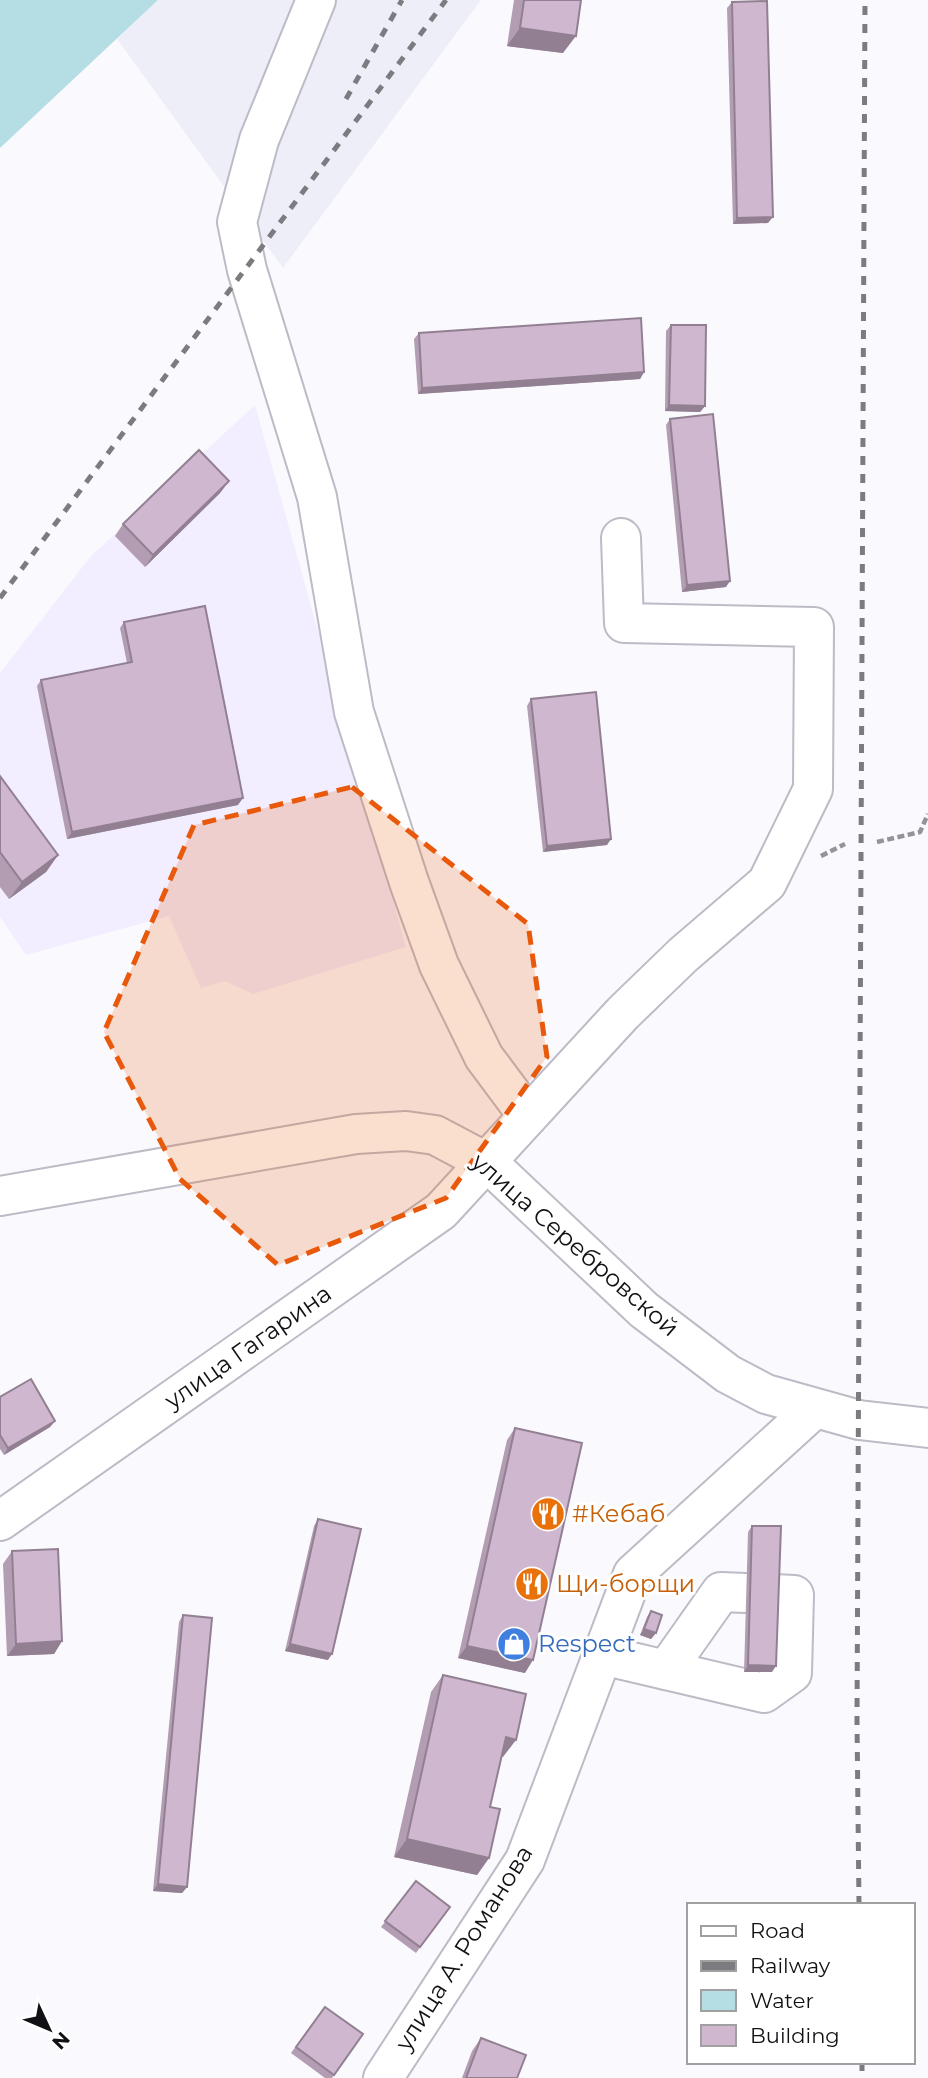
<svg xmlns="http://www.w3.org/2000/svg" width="928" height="2078" font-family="Montserrat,sans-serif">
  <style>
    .commercial { fill: #f2edff }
    .built { fill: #eeeef8 }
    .water { fill: #b4dee4 }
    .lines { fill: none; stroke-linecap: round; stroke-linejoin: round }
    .minor-casing { stroke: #bcbbc6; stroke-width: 42 }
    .path { stroke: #949498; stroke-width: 4.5; stroke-dasharray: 7 3.5; stroke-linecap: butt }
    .minor { stroke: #fff; stroke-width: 38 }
    .rail { stroke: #7c7c80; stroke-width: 5; stroke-dasharray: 9 9; stroke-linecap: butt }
    .wall { fill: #b39db3 }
    .shaded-wall { fill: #928092 }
    .building { fill: #d0b7d0; stroke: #928092; stroke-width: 2 }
    .marked { fill: #e8590c; fill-opacity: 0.2; stroke: #e8590c; stroke-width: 5; stroke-dasharray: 14 9; stroke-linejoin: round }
    .labels { text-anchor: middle; stroke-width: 6; stroke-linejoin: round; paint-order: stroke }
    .street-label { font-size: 24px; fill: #111115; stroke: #fff }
    .food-label { font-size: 24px; fill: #c56008; stroke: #fff; text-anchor: start }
    .shop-label { font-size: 24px; fill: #366cbe; stroke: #fff; text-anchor: start }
  </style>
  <rect width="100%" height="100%" fill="#fafafe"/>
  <polygon class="commercial" points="255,405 406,947 253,994 225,981 201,988 169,916 26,955 0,917 0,673 91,556"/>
  <polygon class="built" points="158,0 481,0 283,268 117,39"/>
  <polygon class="water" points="0,0 158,0 0,148"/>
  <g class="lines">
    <g class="minor-casing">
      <g id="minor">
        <polyline points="316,0 259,140 237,222 247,270 317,497 354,712 409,882 439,965 484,1057 528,1116"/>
        <polyline points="0,1196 356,1134 406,1131 435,1135 488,1163 644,1310 728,1374 766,1394 859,1420 928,1428"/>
        <polyline points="0,1521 441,1211 623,1013 683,955 767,883 813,789 814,627 624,623 621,538"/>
        <polyline points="602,1655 764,1693 792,1673 794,1595 774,1594"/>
        <polyline points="666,1670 721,1592 746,1593"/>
        <polyline points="383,2078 525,1860 633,1574 814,1409"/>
      </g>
    </g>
    <g class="path">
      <polyline points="877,842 920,832 928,814"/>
      <polyline points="821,856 845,844"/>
    </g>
    <use href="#minor" class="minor"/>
    <g class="rail">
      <polyline points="346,99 402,0"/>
      <polyline points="0,598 446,0"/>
      <polyline points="859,1905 857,1720 865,0"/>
      <polyline points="862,2062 862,2078"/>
    </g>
  </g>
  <g class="wall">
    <polygon points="514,0 581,0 563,53 507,46"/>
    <polygon points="732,2 768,223 733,224 727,8"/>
    <polygon points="671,325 705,406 700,412 665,411 666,331"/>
    <polygon points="419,333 644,372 640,379 418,394 414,339"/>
    <polygon points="670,419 726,587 682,592 666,425"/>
    <polygon points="229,481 220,493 145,567 115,536 123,524"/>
    <polygon points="124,622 238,805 67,839 37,686 41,680 127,663 120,628"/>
    <polygon points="531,699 607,845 543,852 527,706"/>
    <polygon points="0,776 58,855 46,872 9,899 0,887"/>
    <polygon points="0,1397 55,1421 50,1427 4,1455 0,1449"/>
    <polygon points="515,1428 525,1673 458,1658 507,1440"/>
    <polygon points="318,1519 328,1660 285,1651 314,1526"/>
    <polygon points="752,1526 772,1672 744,1672 748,1532"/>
    <polygon points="12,1551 62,1641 54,1654 7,1656 3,1564"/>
    <polygon points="651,1611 656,1633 651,1639 640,1635 647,1617"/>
    <polygon points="183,1615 187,1887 182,1893 153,1891 179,1622"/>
    <polygon points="443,1675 503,1757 502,1757 490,1807 489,1858 477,1875 394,1857 431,1692"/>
    <polygon points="416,1881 450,1907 416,1953 381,1927"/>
    <polygon points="325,2007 363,2034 332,2078 325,2078 291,2053"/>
    <polygon points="481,2038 517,2078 462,2078 472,2051"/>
  </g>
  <g class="shaded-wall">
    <polygon points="520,28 576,36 563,53 507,46"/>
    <polygon points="773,217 768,223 733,224 737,218"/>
    <polygon points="644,372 640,379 418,394 422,388"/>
    <polygon points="669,405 705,406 700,412 665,411"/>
    <polygon points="229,481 220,493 145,567 153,555"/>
    <polygon points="730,581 726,587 682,592 687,585"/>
    <polygon points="243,798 238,805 67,839 72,832"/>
    <polygon points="611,839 607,845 543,852 547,846"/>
    <polygon points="58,855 46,872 9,899 22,882"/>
    <polygon points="55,1421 50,1427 4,1455 8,1448"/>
    <polygon points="644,1629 656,1633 651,1639 640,1635"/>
    <polygon points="62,1641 54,1654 7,1656 16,1644"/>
    <polygon points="290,1644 332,1654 328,1660 285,1651"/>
    <polygon points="467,1646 533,1660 525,1673 458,1658"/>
    <polygon points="748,1665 776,1666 772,1672 744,1672"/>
    <polygon points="506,1737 516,1740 503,1757 494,1755"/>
    <polygon points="407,1839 489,1858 477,1875 394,1857"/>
    <polygon points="158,1884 187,1887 182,1893 153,1891"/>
  </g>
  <g class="building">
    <polygon points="524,0 581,0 576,36 520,28"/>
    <polygon points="767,1 773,217 737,218 732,2"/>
    <polygon points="641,318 644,372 422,388 419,333"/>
    <polygon points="671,325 706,325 705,406 669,405"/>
    <polygon points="713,414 730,581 687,585 670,419"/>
    <polygon points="199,450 229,481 153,555 123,524"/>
    <polygon points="205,606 243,798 72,832 41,680 132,662 124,622"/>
    <polygon points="596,692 611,839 547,846 531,699"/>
    <polygon points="0,776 58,855 22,882 0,852"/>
    <polygon points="31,1379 55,1421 8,1448 0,1435 0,1397"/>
    <polygon points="515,1428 582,1443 533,1660 467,1646"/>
    <polygon points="318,1519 361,1529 332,1654 290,1644"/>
    <polygon points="752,1526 781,1526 776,1666 748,1665"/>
    <polygon points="58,1549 62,1641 16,1644 12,1551"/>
    <polygon points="651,1611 662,1615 656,1633 644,1629"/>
    <polygon points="183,1615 212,1618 187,1887 158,1884"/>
    <polygon points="443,1675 526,1694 516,1740 506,1737 490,1807 500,1809 489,1858 407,1839"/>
    <polygon points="416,1881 450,1907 420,1947 385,1921"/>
    <polygon points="325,2007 363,2034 334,2075 296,2047"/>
    <polygon points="481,2038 526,2055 517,2078 466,2078"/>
  </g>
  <path class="marked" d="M352 787 528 924 547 1057 446 1198 278 1265 180 1179 104 1032 194 825Z"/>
  <defs>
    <g id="restaurant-disc" transform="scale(1.75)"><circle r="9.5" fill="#e8710a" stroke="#fff"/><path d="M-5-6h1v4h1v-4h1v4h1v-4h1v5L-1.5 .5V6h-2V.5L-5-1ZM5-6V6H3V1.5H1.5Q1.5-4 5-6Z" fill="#fff"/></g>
    <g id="shop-disc" transform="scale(1.75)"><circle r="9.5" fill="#3f7fe0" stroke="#fff"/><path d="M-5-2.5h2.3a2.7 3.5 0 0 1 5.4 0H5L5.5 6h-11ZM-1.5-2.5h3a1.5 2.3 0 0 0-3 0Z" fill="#fff"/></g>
  </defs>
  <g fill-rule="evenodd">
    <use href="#restaurant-disc" x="548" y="1514"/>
    <use href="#restaurant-disc" x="532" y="1584"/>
    <use href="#shop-disc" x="514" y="1644"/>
  </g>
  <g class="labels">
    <g class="street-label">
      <text transform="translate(575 1245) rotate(41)" y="8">улица Серебровской</text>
      <text transform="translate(248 1347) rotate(-35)" y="8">улица Гагарина</text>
      <text transform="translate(464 1948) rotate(-58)" y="8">улица А. Романова</text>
    </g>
    <g class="food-label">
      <text x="572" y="1522">#Кебаб</text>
      <text x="556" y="1592">Щи-борщи</text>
    </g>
    <g class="shop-label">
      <text x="538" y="1652">Respect</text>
    </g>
  </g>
  <rect x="687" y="1903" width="228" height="161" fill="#ffffff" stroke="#a0a0a1" stroke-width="2"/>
  <rect x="701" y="1926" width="35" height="10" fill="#ffffff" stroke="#a0a0a1" stroke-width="2"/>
  <text x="750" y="1938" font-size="21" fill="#111115">Road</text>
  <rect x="701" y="1961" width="35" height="10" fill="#7c7c80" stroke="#a0a0a1" stroke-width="2"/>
  <text x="750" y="1973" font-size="21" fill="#111115">Railway</text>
  <rect x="701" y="1990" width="35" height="21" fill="#b4dee4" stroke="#a0a0a1" stroke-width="2"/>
  <text x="750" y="2008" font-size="21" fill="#111115">Water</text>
  <rect x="701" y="2025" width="35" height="21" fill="#d0b7d0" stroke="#a0a0a1" stroke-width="2"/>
  <text x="750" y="2043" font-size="21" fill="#111115">Building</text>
  <g transform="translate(49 2029) rotate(134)" stroke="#ffffff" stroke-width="5" paint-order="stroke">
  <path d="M0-5L12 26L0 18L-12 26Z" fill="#111115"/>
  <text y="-10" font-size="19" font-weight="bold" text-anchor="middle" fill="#111115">N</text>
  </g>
</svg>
